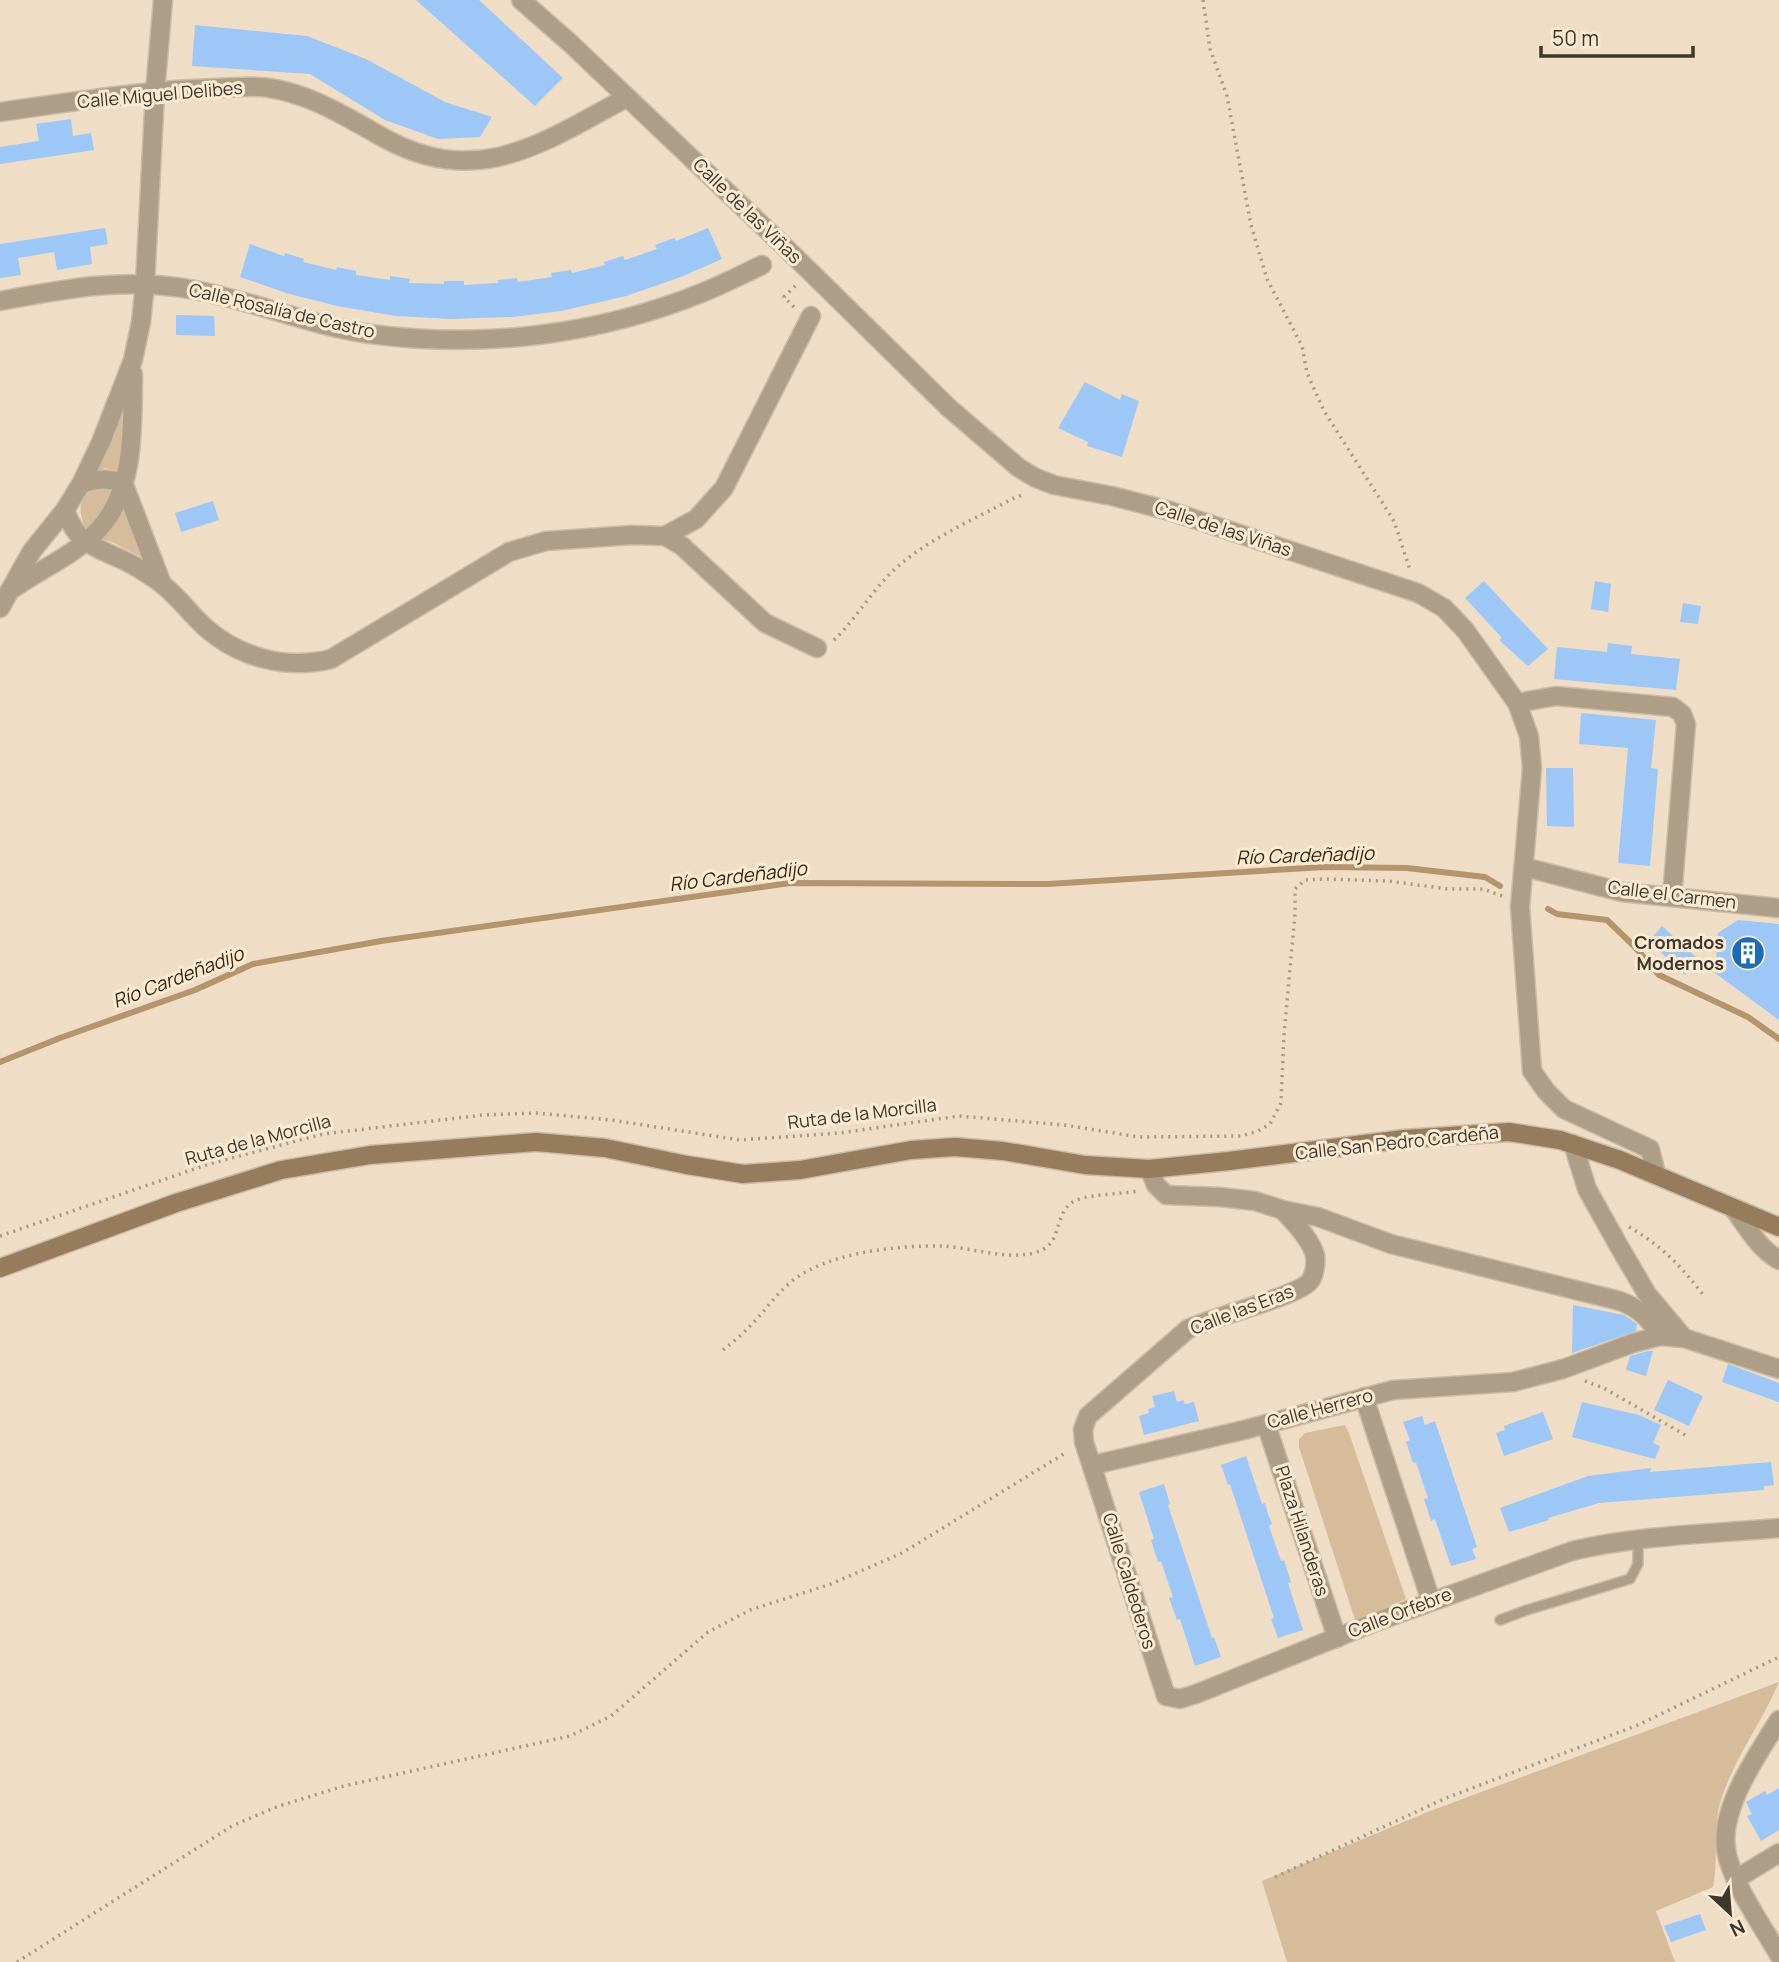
<svg xmlns="http://www.w3.org/2000/svg" width="1779" height="1962" font-family="Manrope,sans-serif">
  <style>
    .green { fill: #d7bc9b }
    .lines { fill: none; stroke-linecap: round; stroke-linejoin: round }
    .stream { stroke: #b3946d; stroke-width: 6 }
    .building { fill: #9cc7f7 }
    .lane-casing { stroke: #ccbca7; stroke-width: 12 }
    .street-casing { stroke: #ccbca7; stroke-width: 21 }
    .secondary-casing { stroke: #ccbca7; stroke-width: 21 }
    .path { stroke: #a69886; stroke-width: 3.5; stroke-dasharray: 2 5; stroke-linecap: butt }
    .lane { stroke: #ae9d87; stroke-width: 9 }
    .street { stroke: #ae9d87; stroke-width: 18 }
    .secondary { stroke: #967c5c; stroke-width: 18 }
    .labels { text-anchor: middle; stroke-width: 6; stroke-linejoin: round; paint-order: stroke }
    .street-label { font-size: 18px; fill: #3e372d; stroke: #fdead2 }
    .poi-label { font-size: 18px; font-weight: bold; fill: #3e372d; stroke: #fdead2; text-anchor: end }
    .water-label { font-size: 19px; font-style: italic; fill: #37260e; stroke: #fdead2 }
  </style>
  <rect width="100%" height="100%" fill="#f0ddc5"/>
  <g class="green">
    <polygon points="124,408 120,472 105,468 96,473"/>
    <path d="M104 487 114 490 101 511 86 530C80 515 78 508 85 494Z"/>
    <polygon points="126,505 149,561 112,542 100,539"/>
    <polygon points="1345,1425 1349,1433 1406,1599 1355,1620 1299,1447 1299,1439 1305,1433"/>
    <path d="M1779 1682C1762 1722 1734 1759 1721 1800 1712 1829 1719 1859 1713 1887L1656 1911 1675 1962H1287L1262 1881 1430 1811Z"/>
  </g>
  <g class="lines">
    <g class="stream">
      <polyline points="1548,909 1557,914 1607,920 1634,946 1659,975 1748,1017 1779,1039"/>
      <polyline points="0,1062 60,1038 195,990 253,964 381,941 790,883 1048,884 1324,867 1407,868 1485,877 1500,886"/>
    </g>
  </g>
  <g class="building">
    <polygon points="416,0 479,0 563,78 535,106"/>
    <polygon points="195,25 307,36 366,59 445,102 492,117 480,137 438,139 385,120 310,74 192,66"/>
    <polygon points="71,119 73,136 91,133 94,150 0,164 0,147 39,141 36,124"/>
    <polygon points="105,228 108,244 90,247 92,264 57,270 54,252 18,258 21,275 0,278 0,244"/>
    <polygon points="708,228 722,259 681,277 626,296 561,311 513,317 449,319 396,316 337,306 289,294 240,277 250,244 284,256 285,253 304,259 303,262 336,270 337,267 356,271 356,275 390,280 390,276 410,279 409,283 444,284 444,281 464,281 464,285 498,283 498,280 517,278 518,282 552,277 551,273 571,270 572,273 605,265 604,262 623,256 625,260 657,249 655,245 674,238 676,241"/>
    <polygon points="176,315 214,316 215,336 176,335"/>
    <polygon points="1085,382 1120,400 1122,394 1139,401 1122,457 1087,446 1088,442 1058,428"/>
    <polygon points="213,501 219,520 181,532 175,513"/>
    <polygon points="1484,581 1548,649 1528,666 1499,640 1502,638 1465,598"/>
    <polygon points="1595,581 1611,584 1608,612 1591,609"/>
    <polygon points="1683,603 1701,606 1698,624 1680,622"/>
    <polygon points="1608,643 1632,646 1631,654 1680,659 1676,690 1554,679 1557,647 1607,652"/>
    <polygon points="1581,713 1656,720 1651,768 1658,769 1650,866 1618,863 1628,748 1579,744"/>
    <polygon points="1546,768 1573,768 1574,827 1547,826"/>
    <polygon points="1738,920 1779,924 1779,1020 1715,973 1718,933"/>
    <polygon points="1662,926 1698,959 1685,975 1649,941"/>
    <polygon points="1573,1305 1624,1315 1637,1324 1636,1331 1572,1353"/>
    <polygon points="1648,1351 1653,1351 1646,1376 1626,1370 1630,1356"/>
    <polygon points="1728,1364 1779,1383 1779,1402 1722,1382"/>
    <polygon points="1668,1380 1703,1396 1689,1426 1654,1410"/>
    <polygon points="1174,1391 1177,1402 1183,1400 1185,1404 1194,1402 1199,1421 1144,1435 1139,1416 1149,1413 1148,1409 1155,1407 1152,1396"/>
    <polygon points="1582,1402 1639,1415 1661,1425 1653,1443 1660,1446 1655,1459 1572,1437"/>
    <polygon points="1543,1412 1553,1439 1504,1456 1496,1433 1505,1430 1504,1426"/>
    <polygon points="1422,1416 1425,1425 1435,1421 1477,1547 1472,1549 1476,1559 1451,1566 1435,1519 1431,1521 1424,1499 1428,1498 1416,1462 1413,1463 1406,1442 1410,1440 1403,1422"/>
    <polygon points="1246,1456 1262,1504 1265,1503 1268,1514 1272,1524 1269,1526 1281,1561 1284,1560 1291,1582 1288,1583 1303,1630 1278,1638 1271,1619 1274,1618 1230,1484 1228,1485 1221,1465"/>
    <polygon points="1771,1462 1774,1485 1764,1486 1764,1490 1599,1503 1548,1518 1549,1520 1509,1532 1500,1508 1588,1476 1651,1468 1650,1472"/>
    <polygon points="1164,1484 1170,1504 1168,1505 1212,1638 1214,1637 1221,1657 1195,1666 1180,1619 1177,1620 1169,1598 1173,1597 1161,1561 1158,1562 1151,1540 1154,1539 1139,1492"/>
    <polygon points="1779,1788 1779,1830 1761,1841 1747,1816 1752,1814 1746,1802 1765,1791 1767,1795"/>
    <polygon points="1700,1914 1706,1930 1671,1942 1664,1926"/>
  </g>
  <g class="lines">
    <g class="lane-casing">
      <polyline id="lane" points="1500,1620 1527,1610 1630,1579 1638,1564 1638,1540"/>
    </g>
    <g class="street-casing">
      <g id="street">
        <polyline points="521,0 570,43 785,247 949,408 1019,468 1036,478 1054,485 1112,496 1170,511 1418,593 1444,608 1465,630 1517,703 1529,736 1532,768 1520,907 1532,1071 1546,1091 1564,1109 1650,1149 1656,1174"/>
        <path d="M0 112C71 102 144 90 216 88 233 88 252 85 269 88 311 94 348 118 384 138 478 190 544 142 626 98"/>
        <path d="M0 301C68 288 126 277 195 290 254 301 311 326 370 334 484 349 598 335 704 292 724 284 743 274 762 265"/>
        <path d="M81 484C97 479 109 477 124 485L162 584"/>
        <path d="M65 510C77 544 93 546 123 560 134 565 145 572 155 579 175 592 188 612 206 628 240 658 287 670 331 659L509 552 546 541 632 535 665 536 682 546 765 623 817 648"/>
        <polyline points="665,536 696,519 724,488 811,316"/>
        <path d="M14 588C41 569 76 554 99 529 136 489 132 426 133 374"/>
        <polyline points="0,608 32,551 65,510 81,484 101,442 133,360 141,322 145,284 155,92 163,0"/>
        <polyline points="1517,703 1556,696 1673,707 1682,714 1686,724 1672,897"/>
        <polyline points="1524,867 1622,892 1779,908"/>
        <polyline points="1573,1144 1587,1189 1620,1248 1647,1294 1684,1338 1779,1369"/>
        <path d="M1149 1169 1156 1185 1166 1195 1220 1197 1255 1201 1283 1210 1318 1217 1391 1244 1620 1301C1639 1308 1650 1319 1660 1336"/>
        <path d="M1734 1209C1747 1227 1759 1249 1779 1260"/>
        <path d="M1283 1210C1294 1223 1310 1238 1315 1255 1316 1263 1315 1274 1310 1281 1299 1296 1212 1317 1188 1329L1088 1416 1083 1429 1084 1442 1166 1696 1180 1699 1196 1694 1373 1623 1572 1551C1639 1535 1710 1534 1779 1528"/>
        <polyline points="1364,1397 1431,1601"/>
        <polyline points="1266,1424 1337,1638"/>
        <polyline points="1093,1465 1244,1430 1393,1390 1513,1382 1563,1369 1633,1343 1660,1336 1684,1338"/>
        <path d="M1779 1720C1758 1754 1720 1807 1726 1849 1730 1880 1763 1927 1779 1955"/>
        <polyline points="1736,1879 1779,1853"/>
      </g>
    </g>
    <g class="secondary-casing">
      <polyline id="secondary" points="0,1268 176,1203 281,1170 370,1155 536,1142 605,1148 687,1165 743,1174 800,1170 911,1150 955,1147 1003,1151 1085,1165 1149,1169 1229,1161 1404,1139 1509,1132 1560,1140 1620,1160 1779,1227"/>
    </g>
    <g class="path">
      <polyline points="1203,0 1210,49 1227,96 1251,225 1267,279 1302,346 1307,373 1324,411 1394,521 1410,570"/>
      <polyline points="794,307 784,297 796,285"/>
      <path d="M834 640C854 621 868 597 886 578 918 543 973 520 1014 498L1025 494"/>
      <path d="M1629 1227C1661 1245 1682 1267 1704 1296"/>
      <polyline points="0,1236 209,1164 323,1134 483,1115 536,1113 611,1120 740,1140 840,1133 959,1116 1064,1125 1139,1137 1241,1136 1258,1131 1270,1124 1281,1103 1284,1035 1295,914 1295,889 1305,880 1323,879 1388,881 1448,889 1483,889 1502,896"/>
      <path d="M723 1350C733 1342 743 1334 751 1325 765 1311 776 1294 791 1282 827 1252 899 1245 944 1246 973 1248 1006 1260 1034 1253 1064 1245 1052 1220 1070 1204 1083 1193 1119 1195 1137 1191"/>
      <polyline points="1585,1381 1604,1388 1685,1435"/>
      <polyline points="1275,1877 1446,1798 1638,1725 1779,1657"/>
      <polyline points="17,1962 232,1826 279,1806 344,1786 570,1736 611,1716 708,1632 750,1610 831,1584 902,1553 1067,1452"/>
    </g>
    <use href="#lane" class="lane"/>
    <use href="#street" class="street"/>
    <use href="#secondary" class="secondary"/>
  </g>
  <defs>
    <g id="building-disc" transform="scale(1.75)"><circle r="9.5" fill="#186cba" stroke="#fdead2"/><path d="M-4-6H4V6H1V3H-1V6H-4ZM-2.5-4.3h1.7v1.8h-1.7ZM.8-4.3h1.7v1.8H.8ZM-2.5-1h1.7V.8h-1.7ZM.8-1h1.7V.8H.8Z" fill="#fff"/></g>
  </defs>
  <g fill-rule="evenodd">
    <use href="#building-disc" x="1748" y="953"/>
  </g>
  <g class="labels">
    <g class="street-label">
      <text transform="translate(160 95) rotate(-5)" y="6">Calle Miguel Delibes</text>
      <text transform="translate(747 211) rotate(44)" y="6">Calle de las Viñas</text>
      <text transform="translate(282 311) rotate(13)" y="6">Calle Rosalía de Castro</text>
      <text transform="translate(1223 529) rotate(18)" y="6">Calle de las Viñas</text>
      <text transform="translate(1672 895) rotate(7)" y="6">Calle el Carmen</text>
      <text transform="translate(862 1114) rotate(-7)" y="6">Ruta de la Morcilla</text>
      <text transform="translate(258 1140) rotate(-15)" y="6">Ruta de la Morcilla</text>
      <text transform="translate(1397 1143) rotate(-6)" y="6">Calle San Pedro Cardeña</text>
      <text transform="translate(1242 1310) rotate(-21)" y="6">Calle las Eras</text>
      <text transform="translate(1320 1409) rotate(-15)" y="6">Calle Herrero</text>
      <text transform="translate(1302 1531) rotate(72)" y="6">Plaza Hilanderas</text>
      <text transform="translate(1129 1581) rotate(73)" y="6">Calle Caldederos</text>
      <text transform="translate(1400 1613) rotate(-21)" y="6">Calle Orfebre</text>
    </g>
    <g class="poi-label">
      <text x="1724" y="949">Cromados<tspan x="1724" dy="21">Modernos</tspan></text>
    </g>
    <g class="water-label">
      <text transform="translate(1305 855) rotate(-2)" y="7">Río Cardeñadijo</text>
      <text transform="translate(738 876) rotate(-7)" y="7">Río Cardeñadijo</text>
      <text transform="translate(178 977) rotate(-21)" y="7">Río Cardeñadijo</text>
    </g>
  </g>
  <g transform="translate(1730 1913) rotate(154)" stroke="#fdead2" stroke-width="5" paint-order="stroke">
  <path d="M0-5L12 26L0 18L-12 26Z" fill="#3e372d"/>
  <text y="-10" font-size="19" font-weight="bold" text-anchor="middle" fill="#3e372d">N</text>
  </g>
  <path d="M1541 46v10h152v-10" fill="none" stroke="#3e372d" stroke-width="3.5"/>
  <text x="1552" y="46" font-size="21" fill="#3e372d" stroke="#fdead2" stroke-width="5" paint-order="stroke">50 m</text>
</svg>
